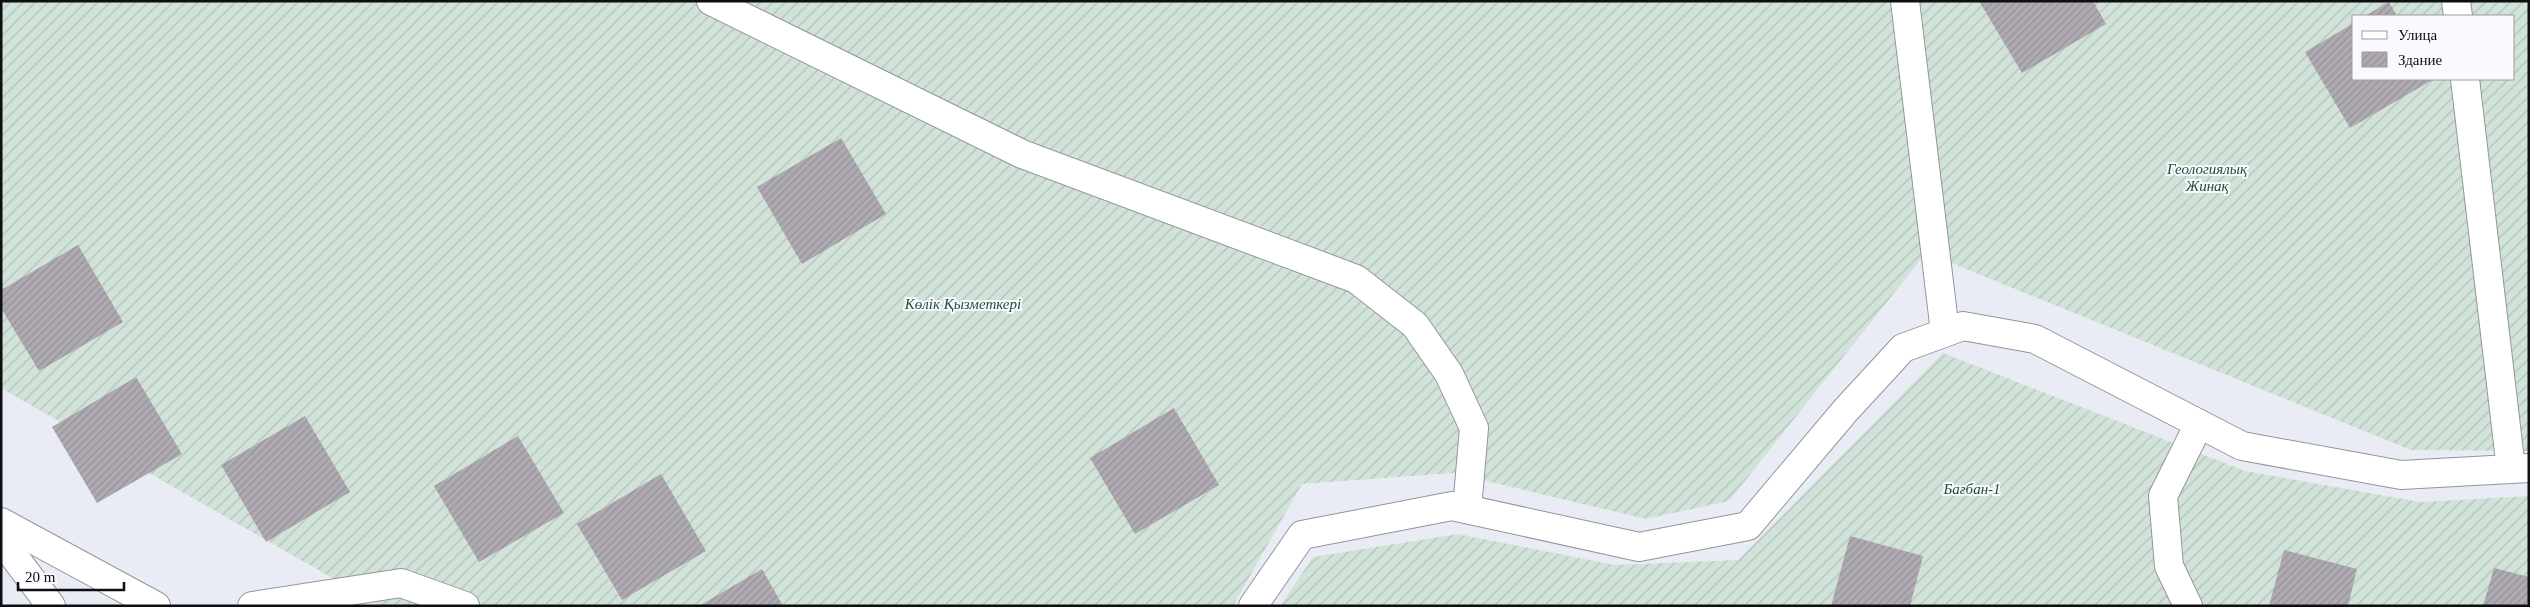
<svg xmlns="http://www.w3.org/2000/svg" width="2530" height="607" font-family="Georgia,serif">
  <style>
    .garden { fill: url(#garden-furrows); fill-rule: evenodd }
    .building { fill: url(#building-hatch) }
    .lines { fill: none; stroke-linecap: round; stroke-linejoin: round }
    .minor-casing { stroke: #94959d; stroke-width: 30 }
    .minor { stroke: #fff; stroke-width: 28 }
    .labels { text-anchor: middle; stroke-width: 4; stroke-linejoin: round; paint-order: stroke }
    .park-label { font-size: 15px; font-style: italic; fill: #1c4f36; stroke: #f9f9ff }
  </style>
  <defs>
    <pattern id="garden-furrows" width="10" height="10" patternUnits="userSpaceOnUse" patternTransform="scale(1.25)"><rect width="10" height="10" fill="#d1e3d8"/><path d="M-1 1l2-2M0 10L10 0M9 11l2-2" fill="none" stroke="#b2c2b8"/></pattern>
    <pattern id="building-hatch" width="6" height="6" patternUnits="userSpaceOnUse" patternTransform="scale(1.25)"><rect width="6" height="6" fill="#afaab2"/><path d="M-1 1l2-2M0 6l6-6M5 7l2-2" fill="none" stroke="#959198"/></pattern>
  </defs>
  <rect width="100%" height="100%" fill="#eaecf5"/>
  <g class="garden">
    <polygon points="1,1 1897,1 1925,254 1729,501 1646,519 1453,473 1302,484 1233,606 381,606 1,388"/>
    <path d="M1911 1H2529V451L2411 450 1939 258ZM2354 16H2514V79H2354Z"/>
    <polygon points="1943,353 2245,471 2420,502 2529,496 2529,606 1280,606 1313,557 1458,534 1615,565 1738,560"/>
  </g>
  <g class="building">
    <polygon points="1979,1 2093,1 2106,24 2022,73"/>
    <polygon points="2389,2 2397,16 2365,16"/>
    <polygon points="2354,23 2354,79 2434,79 2350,128 2305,52"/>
    <polygon points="841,138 886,214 802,264 757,187"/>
    <polygon points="78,245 123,322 39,371 1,308 1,290"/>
    <polygon points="136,377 182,454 97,503 52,427"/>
    <polygon points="1174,408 1219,485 1135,534 1090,458"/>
    <polygon points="305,416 350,492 266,542 221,465"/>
    <polygon points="518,436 564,513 479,562 434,486"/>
    <polygon points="661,474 706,551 622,600 577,524"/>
    <polygon points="1850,536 1923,556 1910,606 1831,606"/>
    <polygon points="2284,550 2357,569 2348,606 2269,606"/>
    <polygon points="2494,568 2529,577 2529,606 2483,606"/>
    <polygon points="762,569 783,606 699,606"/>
  </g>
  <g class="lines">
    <g class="minor-casing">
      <g id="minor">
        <polyline points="711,1 1022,154 1356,279 1415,325 1449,374 1474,428 1467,509"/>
        <polyline points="1905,1 1945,332"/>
        <polyline points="2456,1 2458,16"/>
        <polyline points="2465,79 2511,469"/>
        <polyline points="1,522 156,606"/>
        <polyline points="1,539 51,606"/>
        <polyline points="252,606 401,583 465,606"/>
        <polyline points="1253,606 1302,535 1452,506 1639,547 1748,526 1845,411 1903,348 1963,326 2035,339 2242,446 2401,475 2529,468"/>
        <polyline points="2188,606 2169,566 2163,496 2199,424"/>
      </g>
    </g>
    <use href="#minor" class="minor"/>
  </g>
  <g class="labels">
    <g class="park-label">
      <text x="2207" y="174">Геологиялық<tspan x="2207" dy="17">Жинақ</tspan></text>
      <text x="963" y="309">Көлік Қызметкері</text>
      <text x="1972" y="494">Бағбан-1</text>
    </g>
  </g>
  <rect width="2530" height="607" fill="none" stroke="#0e0f12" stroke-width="5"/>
  <rect x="2352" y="15" width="162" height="65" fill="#f9f9ff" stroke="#9b9ba0"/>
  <rect x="2362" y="31" width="25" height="8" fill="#ffffff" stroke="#9b9ba0"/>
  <text x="2398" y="40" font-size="15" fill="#0e0f12">Улица</text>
  <rect x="2362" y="52" width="25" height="15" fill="url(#building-hatch)" stroke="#9b9ba0"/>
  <text x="2398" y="65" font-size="15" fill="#0e0f12">Здание</text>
  <path d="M18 582v8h106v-8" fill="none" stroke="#0e0f12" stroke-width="2.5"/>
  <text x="25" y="582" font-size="15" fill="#0e0f12" stroke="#f9f9ff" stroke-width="4" paint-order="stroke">20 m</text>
</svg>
